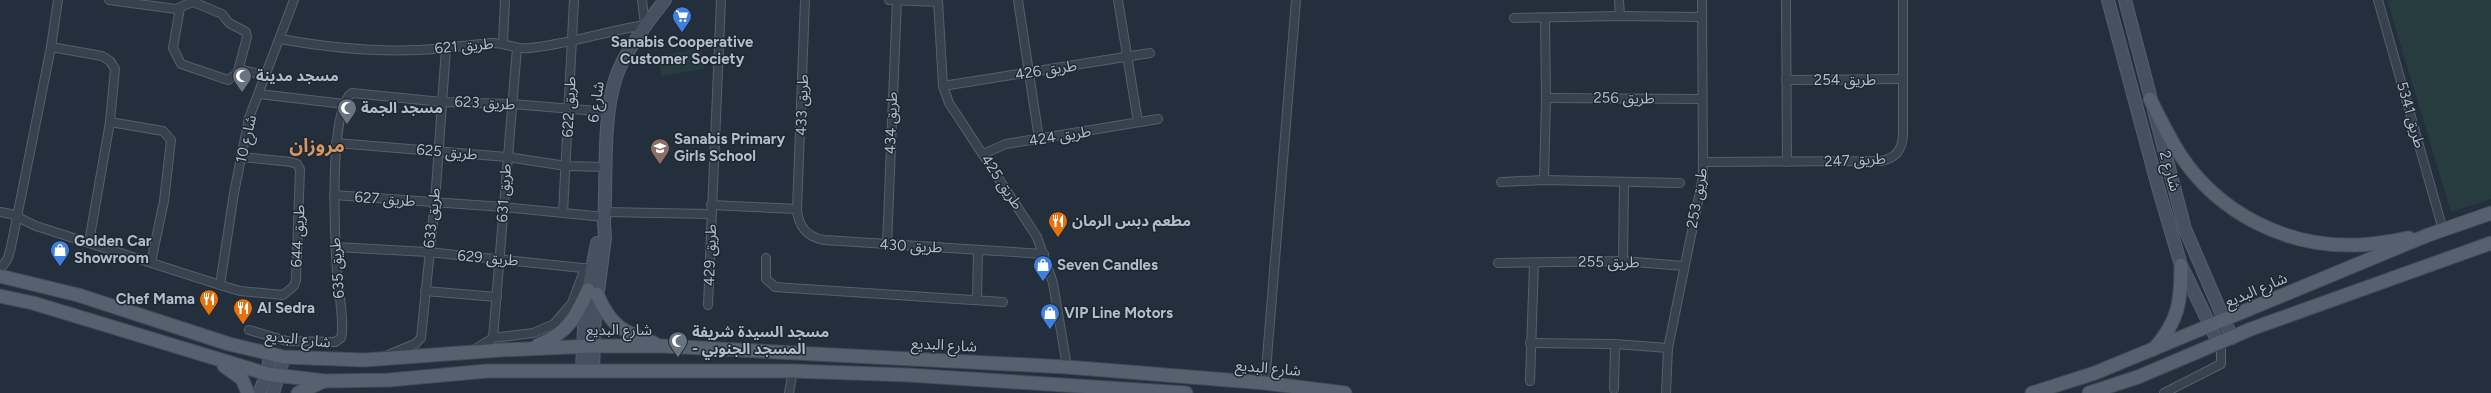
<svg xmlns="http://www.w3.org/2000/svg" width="2491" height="393" font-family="Figtree,'Noto Sans Arabic',sans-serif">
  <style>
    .green { fill: #263c3f }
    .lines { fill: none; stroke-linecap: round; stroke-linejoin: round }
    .street-casing { stroke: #565f6c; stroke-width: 10 }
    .secondary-casing { stroke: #565f6c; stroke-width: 14 }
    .primary-casing { stroke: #414a57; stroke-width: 15 }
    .street { stroke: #38414e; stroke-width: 8 }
    .secondary { stroke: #465061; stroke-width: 12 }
    .primary { stroke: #56606e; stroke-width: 13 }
    .labels { text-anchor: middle; stroke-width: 3; stroke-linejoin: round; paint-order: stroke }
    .poi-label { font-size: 15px; font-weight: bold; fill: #b4bcc9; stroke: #1d2633; text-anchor: start }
    .street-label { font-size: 15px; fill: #b4bcc9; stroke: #1d2633 }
    .district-label { font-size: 19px; font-weight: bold; fill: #d59563; stroke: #1d2633 }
  </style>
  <rect width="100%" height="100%" fill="#242f3e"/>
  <g class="green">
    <polygon points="2387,0 2491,0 2491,199 2451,212"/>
    <polygon points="701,49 704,69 661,76 658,55"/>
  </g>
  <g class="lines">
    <g class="street-casing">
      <g id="street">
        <polyline points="109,0 176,9 197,0"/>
        <path d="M805 0 797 209C798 226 807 237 824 240L1044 254"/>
        <polyline points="889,0 938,2"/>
        <polyline points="938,0 943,86 949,103 1037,237 1053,283 1067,367"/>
        <polyline points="1018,0 1039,139"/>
        <polyline points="1118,0 1138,122"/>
        <polyline points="1619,0 1620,16"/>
        <polyline points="1786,0 1787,162"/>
        <polyline points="2378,0 2443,230"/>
        <polyline points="193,2 222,14 229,23 246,32 247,37 238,71"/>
        <polyline points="180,8 173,48 181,64 228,80 242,70 265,75"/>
        <polyline points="1514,18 1620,16 1702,17"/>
        <path d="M280 39C325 47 372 52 418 50 443 49 467 45 491 43 504 42 516 50 530 48 569 44 606 31 645 25L642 0"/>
        <polyline points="503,43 505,0"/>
        <polyline points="51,47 102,56 110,61 115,69 110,122 89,242"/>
        <polyline points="1786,80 1903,79"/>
        <polyline points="943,86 1150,53"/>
        <polyline points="259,94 344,104"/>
        <polyline points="1546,98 1702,99"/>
        <polyline points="110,122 163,131 171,140 164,201 151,262"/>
        <polyline points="336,143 507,157 566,166 607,167"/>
        <polyline points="983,154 1006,144 1158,119"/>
        <path d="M1704 162 1881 161C1896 158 1902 150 1903 135V0"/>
        <polyline points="1544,180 1546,98 1545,18"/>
        <polyline points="1501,182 1544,180 1680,183"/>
        <polyline points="334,195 503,207 604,217"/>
        <polyline points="711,205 797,209"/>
        <polyline points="0,212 11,214 36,226 220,285 240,291 283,295 294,286 296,280 300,169 297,164 291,162 242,157"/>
        <polyline points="604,212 711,214"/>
        <polyline points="563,213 574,0"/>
        <polyline points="887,245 897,0"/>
        <polyline points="335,247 428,252 592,269"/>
        <polyline points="766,258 766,279 775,287 1003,302"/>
        <polyline points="1623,261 1624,182"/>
        <polyline points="1498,263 1623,261 1684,266"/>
        <polyline points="0,270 8,258 11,247 51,47 58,0"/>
        <polyline points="220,285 234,193 249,118 294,0"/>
        <polyline points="425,291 497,297"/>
        <polyline points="977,300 978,250"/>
        <polyline points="708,305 721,0"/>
        <path d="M249 330 287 341 335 342 341 338C345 325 338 287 337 272 335 242 328 108 352 93L442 102 512 104 609 112"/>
        <polyline points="493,338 517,48"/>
        <polyline points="1530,343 1615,344 1668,348"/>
        <polyline points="474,350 493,338 533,333 554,324 572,303 585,268"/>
        <polyline points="388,355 415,344 421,338 435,202 446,48"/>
        <polyline points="1530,381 1534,263"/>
        <polyline points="1265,383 1296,0"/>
        <polyline points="1614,389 1615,344"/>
        <polyline points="789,393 793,371"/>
        <polyline points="1666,393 1668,348 1703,177 1702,0"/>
        <polyline points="2164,393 2221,364 2221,350 2219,344"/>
      </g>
    </g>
    <g class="secondary-casing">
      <g id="secondary">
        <polyline points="2108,0 2158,187 2181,265 2219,344"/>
        <polyline points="2125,0 2185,229 2232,338"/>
        <polyline points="582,370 585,307 597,243"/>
        <path d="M593 370 595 314 605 238 604 223C607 178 602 119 616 77 624 53 649 20 665 0"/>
        <polyline points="259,393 267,374 270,355"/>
        <polyline points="273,393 284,357"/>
      </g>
    </g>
    <g class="primary-casing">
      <g id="primary">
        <path d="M2150 99C2160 118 2169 138 2181 156 2219 213 2286 247 2354 245 2373 245 2391 241 2409 238"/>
        <polyline points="0,276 78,295 229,344 284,357 364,360 501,350 593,346 663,346 1067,367 1265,383 1345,393"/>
        <path d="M597 294C611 327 622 331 654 343"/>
        <polyline points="0,296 33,303 267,374 325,381 389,380 487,371 793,371 908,375 1186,393"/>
        <path d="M538 345C568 333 575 318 588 290"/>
        <path d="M2154 349C2179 320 2181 302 2181 265"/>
        <polyline points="224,366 242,379 248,393"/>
        <polyline points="298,393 322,382"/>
        <polyline points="2032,393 2095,373 2428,235 2491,213"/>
        <polyline points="2089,393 2138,377 2251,329 2491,243"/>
      </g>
    </g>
    <use href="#street" class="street"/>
    <use href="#secondary" class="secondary"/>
    <use href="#primary" class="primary"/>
  </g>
  <defs>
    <g id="supermarket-pin" transform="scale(1)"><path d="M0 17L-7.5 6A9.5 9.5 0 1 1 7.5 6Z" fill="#3f7fe0" stroke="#1d2633"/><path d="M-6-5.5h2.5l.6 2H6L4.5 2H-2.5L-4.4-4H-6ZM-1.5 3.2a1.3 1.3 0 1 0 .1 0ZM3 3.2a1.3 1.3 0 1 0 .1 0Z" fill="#fff"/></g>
    <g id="mosque-pin" transform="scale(1)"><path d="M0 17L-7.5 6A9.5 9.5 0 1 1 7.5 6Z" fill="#6b7280" stroke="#1d2633"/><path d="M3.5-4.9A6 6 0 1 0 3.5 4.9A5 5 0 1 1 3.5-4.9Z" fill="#fff"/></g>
    <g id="school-pin" transform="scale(1)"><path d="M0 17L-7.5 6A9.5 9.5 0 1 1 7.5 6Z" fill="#8d6e63" stroke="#1d2633"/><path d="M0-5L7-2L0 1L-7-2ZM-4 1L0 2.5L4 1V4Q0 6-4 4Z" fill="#fff"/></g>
    <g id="restaurant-pin" transform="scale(1)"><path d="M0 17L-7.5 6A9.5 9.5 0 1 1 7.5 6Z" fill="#e8710a" stroke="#1d2633"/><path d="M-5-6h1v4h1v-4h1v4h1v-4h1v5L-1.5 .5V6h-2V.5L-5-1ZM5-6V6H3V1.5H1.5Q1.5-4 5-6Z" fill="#fff"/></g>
    <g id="shop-pin" transform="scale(1)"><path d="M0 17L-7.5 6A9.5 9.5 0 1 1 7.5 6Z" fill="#3f7fe0" stroke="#1d2633"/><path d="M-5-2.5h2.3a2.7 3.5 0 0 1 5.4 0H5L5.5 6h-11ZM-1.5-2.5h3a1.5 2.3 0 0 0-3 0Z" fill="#fff"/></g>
  </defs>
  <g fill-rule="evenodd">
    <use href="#supermarket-pin" x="682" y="16"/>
    <use href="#mosque-pin" x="242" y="76"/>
    <use href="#mosque-pin" x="347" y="108"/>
    <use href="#school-pin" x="660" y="148"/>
    <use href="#restaurant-pin" x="1058" y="221"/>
    <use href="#shop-pin" x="60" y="250"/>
    <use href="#shop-pin" x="1043" y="265"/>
    <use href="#restaurant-pin" x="209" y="299"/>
    <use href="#restaurant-pin" x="243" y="308"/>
    <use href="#shop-pin" x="1050" y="313"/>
    <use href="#mosque-pin" x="678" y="341"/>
  </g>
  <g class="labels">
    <g class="poi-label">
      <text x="682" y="47" text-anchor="middle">Sanabis Cooperative<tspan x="682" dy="17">Customer Society</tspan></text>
      <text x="256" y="81">مسجد مدينة</text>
      <text x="361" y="113">مسجد الجمة</text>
      <text x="674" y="144">Sanabis Primary<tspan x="674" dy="17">Girls School</tspan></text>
      <text x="1072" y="226">مطعم دبس الرمان</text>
      <text x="74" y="246">Golden Car<tspan x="74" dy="17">Showroom</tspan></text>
      <text x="1057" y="270">Seven Candles</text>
      <text x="195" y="304" text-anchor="end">Chef Mama</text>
      <text x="257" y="313">Al Sedra</text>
      <text x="1064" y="318">VIP Line Motors</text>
      <text x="692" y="337">مسجد السيدة شريفة<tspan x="692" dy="17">- المسجد الجنوبي</tspan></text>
    </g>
    <g class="street-label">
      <text transform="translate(464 46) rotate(-5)" y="5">طريق 621</text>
      <text transform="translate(1046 70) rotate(-9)" y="5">طريق 426</text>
      <text x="1845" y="85">طريق 254</text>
      <text transform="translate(1624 98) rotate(1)" y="5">طريق 256</text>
      <text transform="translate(596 102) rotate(-82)" y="5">شارع 6</text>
      <text transform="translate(485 103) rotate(3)" y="5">طريق 623</text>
      <text transform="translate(802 105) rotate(-88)" y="5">طريق 433</text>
      <text transform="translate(569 107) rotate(-87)" y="5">طريق 622</text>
      <text transform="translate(2411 115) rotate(74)" y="5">طريق 5341</text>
      <text transform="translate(891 123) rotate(-88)" y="5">طريق 434</text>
      <text transform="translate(1060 136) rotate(-9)" y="5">طريق 424</text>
      <text transform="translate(246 139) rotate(-77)" y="5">شارع 10</text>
      <text transform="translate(447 152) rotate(5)" y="5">طريق 625</text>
      <text transform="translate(1855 160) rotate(-3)" y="5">طريق 247</text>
      <text transform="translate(2170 171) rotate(74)" y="5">شارع 2</text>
      <text transform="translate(1002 182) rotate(56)" y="5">طريق 425</text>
      <text transform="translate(504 193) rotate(-86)" y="5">طريق 631</text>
      <text transform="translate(1697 198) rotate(-80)" y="5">طريق 253</text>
      <text transform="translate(385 199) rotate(4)" y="5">طريق 627</text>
      <text transform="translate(432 218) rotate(-84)" y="5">طريق 633</text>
      <text transform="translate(298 236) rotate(-87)" y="5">طريق 644</text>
      <text transform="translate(911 246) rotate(3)" y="5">طريق 430</text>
      <text transform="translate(710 255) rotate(-88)" y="5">طريق 429</text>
      <text transform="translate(488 258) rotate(5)" y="5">طريق 629</text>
      <text transform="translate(1609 262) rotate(1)" y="5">طريق 255</text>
      <text transform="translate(337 268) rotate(-94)" y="5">طريق 635</text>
      <text transform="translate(2256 290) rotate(-23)" y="5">شارع البديع</text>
      <text x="619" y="335">شارع البديع</text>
      <text transform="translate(298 339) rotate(6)" y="5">شارع البديع</text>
      <text transform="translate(944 345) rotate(3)" y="5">شارع البديع</text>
      <text transform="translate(1268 368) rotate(5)" y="5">شارع البديع</text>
    </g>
    <g class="district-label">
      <text x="317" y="152">مروزان</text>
    </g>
  </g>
</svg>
